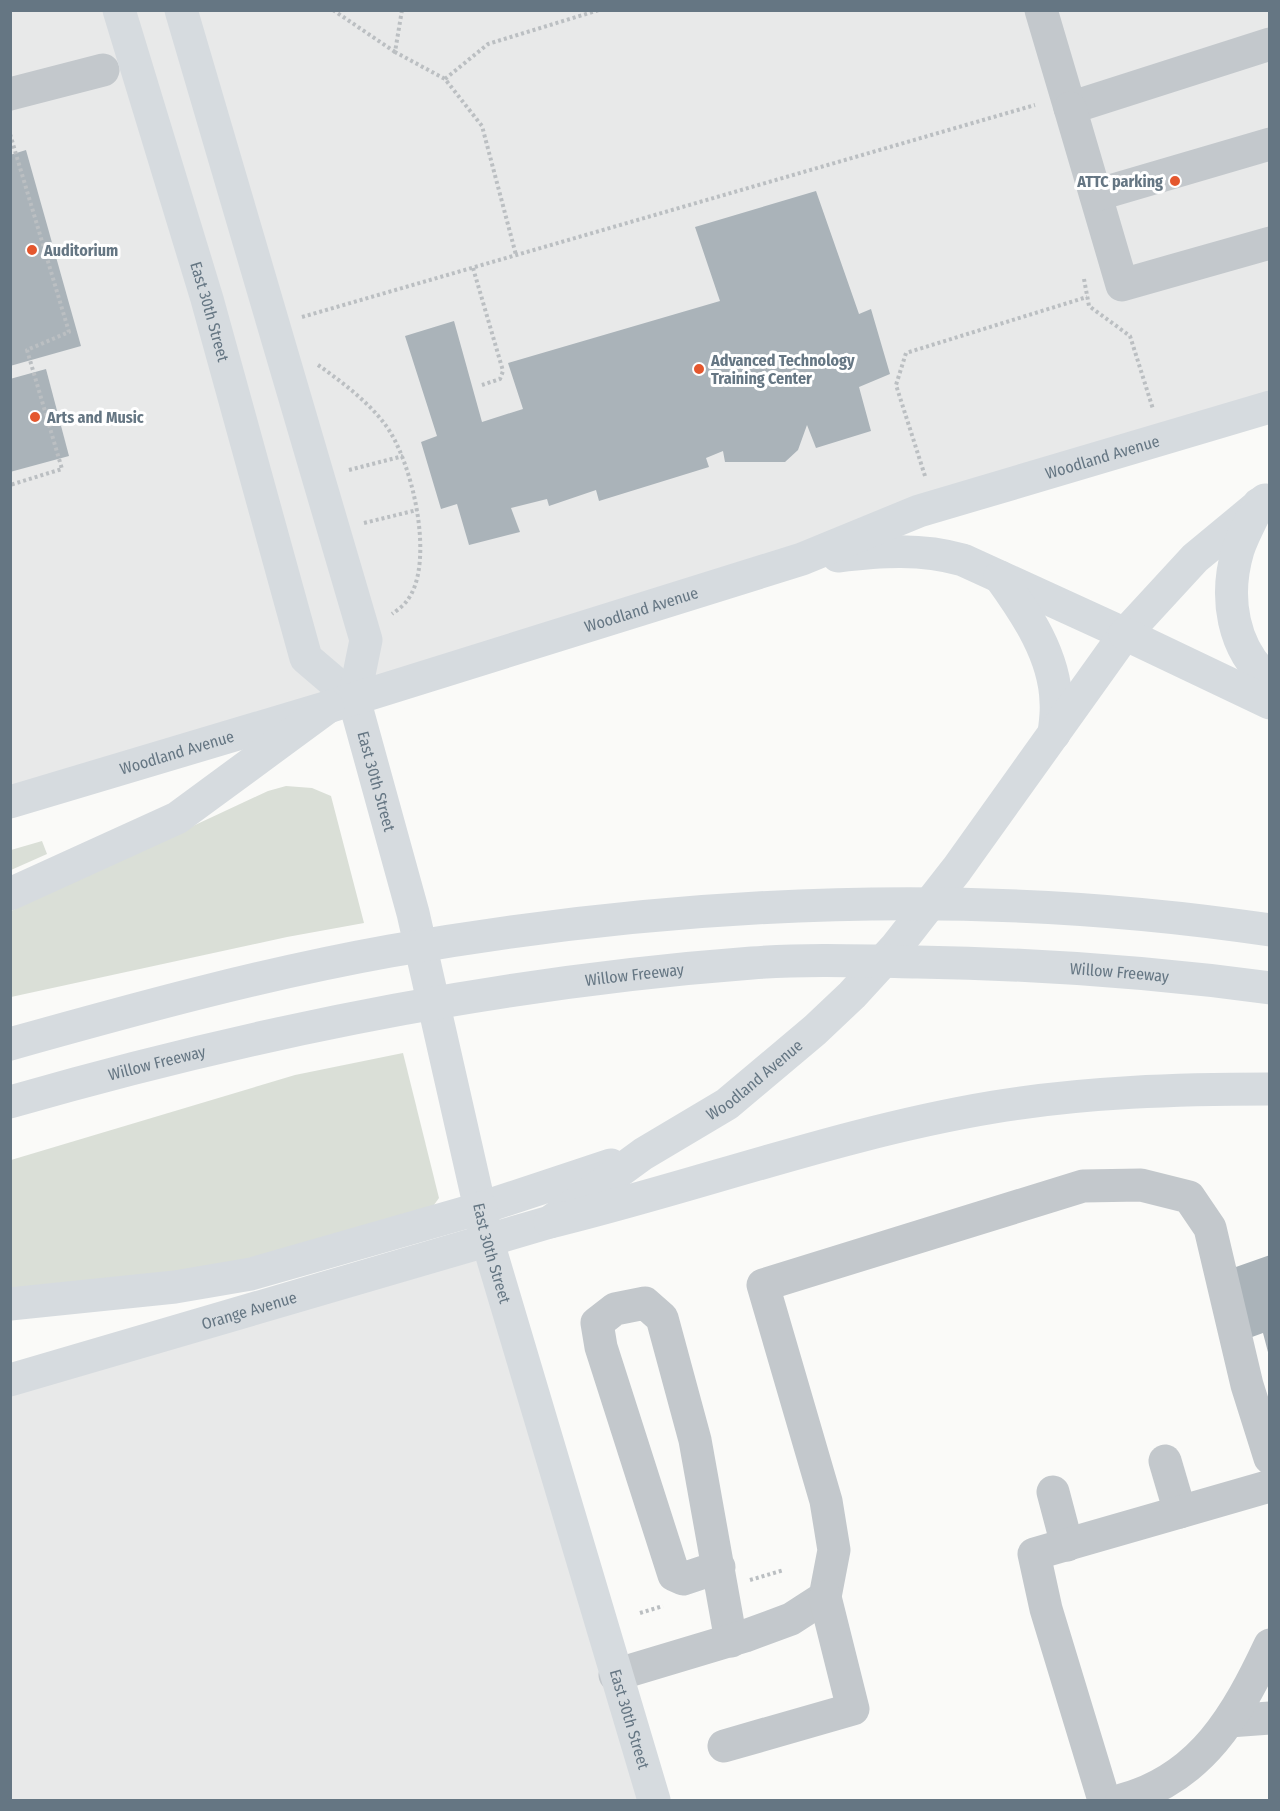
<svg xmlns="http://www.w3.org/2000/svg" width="1280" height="1811" font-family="'Fira Sans Condensed',sans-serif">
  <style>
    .built { fill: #e8e9e9 }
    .green { fill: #dadfd7 }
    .building { fill: #aab3b9 }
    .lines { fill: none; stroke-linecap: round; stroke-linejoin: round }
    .path { stroke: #bbbfc2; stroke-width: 4; stroke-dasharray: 3 3; stroke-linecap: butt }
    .minor { stroke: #c3c8cc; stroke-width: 33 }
    .major { stroke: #d6dbdf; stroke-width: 33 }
    .highway { stroke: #d6dbdf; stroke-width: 33 }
    .poi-dot { fill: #e4572e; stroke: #fff; stroke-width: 2 }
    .labels { text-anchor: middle; stroke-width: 6; stroke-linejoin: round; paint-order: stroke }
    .poi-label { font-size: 16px; font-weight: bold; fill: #657683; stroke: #fff; text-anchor: start }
    .street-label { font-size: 16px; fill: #657683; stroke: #fff }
  </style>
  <rect width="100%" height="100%" fill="#fafaf8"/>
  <g class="built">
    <polygon points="11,11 1269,11 1269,407 11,802"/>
    <polygon points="487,1239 654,1800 11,1800 11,1380"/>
  </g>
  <g class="green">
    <polygon points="286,786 312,788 331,796 364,923 287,937 11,997 11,911 268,791"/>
    <polygon points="42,841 47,854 11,870 11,850"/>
    <polygon points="403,1053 439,1198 431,1209 244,1264 11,1292 11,1160 295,1075"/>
  </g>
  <g class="building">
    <polygon points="26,150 81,346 10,366 10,155"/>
    <polygon points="816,191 859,314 871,309 890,374 859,387 871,431 816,448 807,425 798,450 785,462 725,462 723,451 706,458 709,467 599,501 596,490 549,506 547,499 511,508 520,532 469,545 457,504 441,509 421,442 437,436 405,336 454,321 482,422 523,409 508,363 720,301 695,227"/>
    <polygon points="46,369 69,456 10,472 10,379"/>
    <polygon points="1270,1255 1270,1355 1269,1356 1263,1333 1252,1337 1233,1268"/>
  </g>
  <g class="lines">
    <g class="path">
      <polyline points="333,10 395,52"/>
      <polyline points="402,10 395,52 445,79 482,126 516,255"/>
      <polyline points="445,79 488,44 599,10"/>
      <polyline points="10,134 69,332 27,350 62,469 10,485"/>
      <polyline points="473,268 503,371 500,379 482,385"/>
      <polyline points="1084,279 1089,306 1130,336 1153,409"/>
      <polyline points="302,317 1035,105"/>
      <path d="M318 365C342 382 366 400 384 423 412 458 437 565 406 602 402 607 396 611 392 614"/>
      <polyline points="349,470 403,456"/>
      <polyline points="925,476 896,385 906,353 1087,297"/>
      <polyline points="364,523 417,510"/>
      <polyline points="750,1580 784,1570"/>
      <polyline points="640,1613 663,1606"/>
    </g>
    <g class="minor">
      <polyline points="1041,10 1070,108 1270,44"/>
      <polyline points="10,94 103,70"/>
      <polyline points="1070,108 1122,285 1270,243"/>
      <polyline points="1096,195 1270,144"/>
      <polyline points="1165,1461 1180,1512"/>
      <polyline points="1053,1492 1067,1545"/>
      <polyline points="719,1567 683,1579 674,1575 601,1347 597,1323 615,1309 645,1303 662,1318 695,1440 731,1641"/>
      <polyline points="615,1675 745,1636 791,1619 825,1597 834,1550 826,1501 763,1285 1083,1186 1141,1185 1189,1197 1210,1228 1247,1385 1270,1458"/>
      <polyline points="1229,1721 1270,1718"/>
      <polyline points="724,1746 853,1709 825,1597"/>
      <polyline points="1104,1800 1046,1609 1034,1554 1270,1486"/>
      <path d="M1122 1800C1202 1778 1237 1715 1270 1645"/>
    </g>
    <g class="major">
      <path id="s1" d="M119 10 207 299 306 658 354 699"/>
      <path id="s2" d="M181 10 366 640 354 699 413 913 487 1239 654 1800"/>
      <path d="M838 556C881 551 921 548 963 560L1125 634"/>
      <path d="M1000 577C1026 613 1055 656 1056 702 1057 713 1055 724 1054 734"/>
      <path id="s3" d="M10 802 328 707 802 559 919 511 1270 407"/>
      <polyline points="481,1208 611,1165"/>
      <path id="s4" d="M10 1380 550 1222 643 1154 727 1104 815 1030 852 995 896 947 957 869 1125 634 1195 558 1265 500"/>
    </g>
    <g class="highway">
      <path d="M1259 504C1252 519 1243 535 1238 550 1224 597 1232 649 1270 681"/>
      <polyline points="1125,634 1270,703"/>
      <polyline points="10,894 177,818 328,707"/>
      <path d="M10 1044C135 1009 262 974 390 951 680 900 977 886 1270 930"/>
      <path id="s5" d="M10 1102C253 1032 500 982 752 963 807 959 863 961 918 962 1036 964 1153 972 1270 988"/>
      <path d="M550 1222C698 1186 843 1132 994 1107 1084 1092 1178 1089 1270 1089"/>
      <polyline points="10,1304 175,1287 251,1274 481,1208"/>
    </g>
  </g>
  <g class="poi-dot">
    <circle cx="1175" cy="181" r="6"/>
    <circle cx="32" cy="250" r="6"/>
    <circle cx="699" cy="369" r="6"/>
    <circle cx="35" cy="417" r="6"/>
  </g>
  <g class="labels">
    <g class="poi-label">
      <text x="1163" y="187" text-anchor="end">ATTC parking</text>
      <text x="44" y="256">Auditorium</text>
      <text x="711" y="366">Advanced Technology<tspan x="711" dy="18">Training Center</tspan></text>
      <text x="47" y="423">Arts and Music</text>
    </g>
    <g class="street-label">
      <text dy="6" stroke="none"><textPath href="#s1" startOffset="315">East 30th Street</textPath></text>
      <text dy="6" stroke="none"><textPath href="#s3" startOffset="1146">Woodland Avenue</textPath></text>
      <text dy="6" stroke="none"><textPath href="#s3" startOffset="660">Woodland Avenue</textPath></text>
      <text dy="6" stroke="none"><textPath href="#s3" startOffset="174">Woodland Avenue</textPath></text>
      <text dy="6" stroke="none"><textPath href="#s2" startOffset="802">East 30th Street</textPath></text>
      <text dy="6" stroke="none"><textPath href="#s5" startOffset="1124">Willow Freeway</textPath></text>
      <text dy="6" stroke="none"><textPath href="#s5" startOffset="638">Willow Freeway</textPath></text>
      <text dy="6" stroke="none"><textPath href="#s5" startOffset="152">Willow Freeway</textPath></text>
      <text dy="6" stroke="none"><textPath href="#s4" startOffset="812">Woodland Avenue</textPath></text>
      <text dy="6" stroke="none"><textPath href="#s2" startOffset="1288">East 30th Street</textPath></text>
      <text dy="6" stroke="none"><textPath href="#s4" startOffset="249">Orange Avenue</textPath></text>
      <text dy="6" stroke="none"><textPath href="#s2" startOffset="1774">East 30th Street</textPath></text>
    </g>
  </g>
  <rect width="1280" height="1811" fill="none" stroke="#657683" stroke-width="24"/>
</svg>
